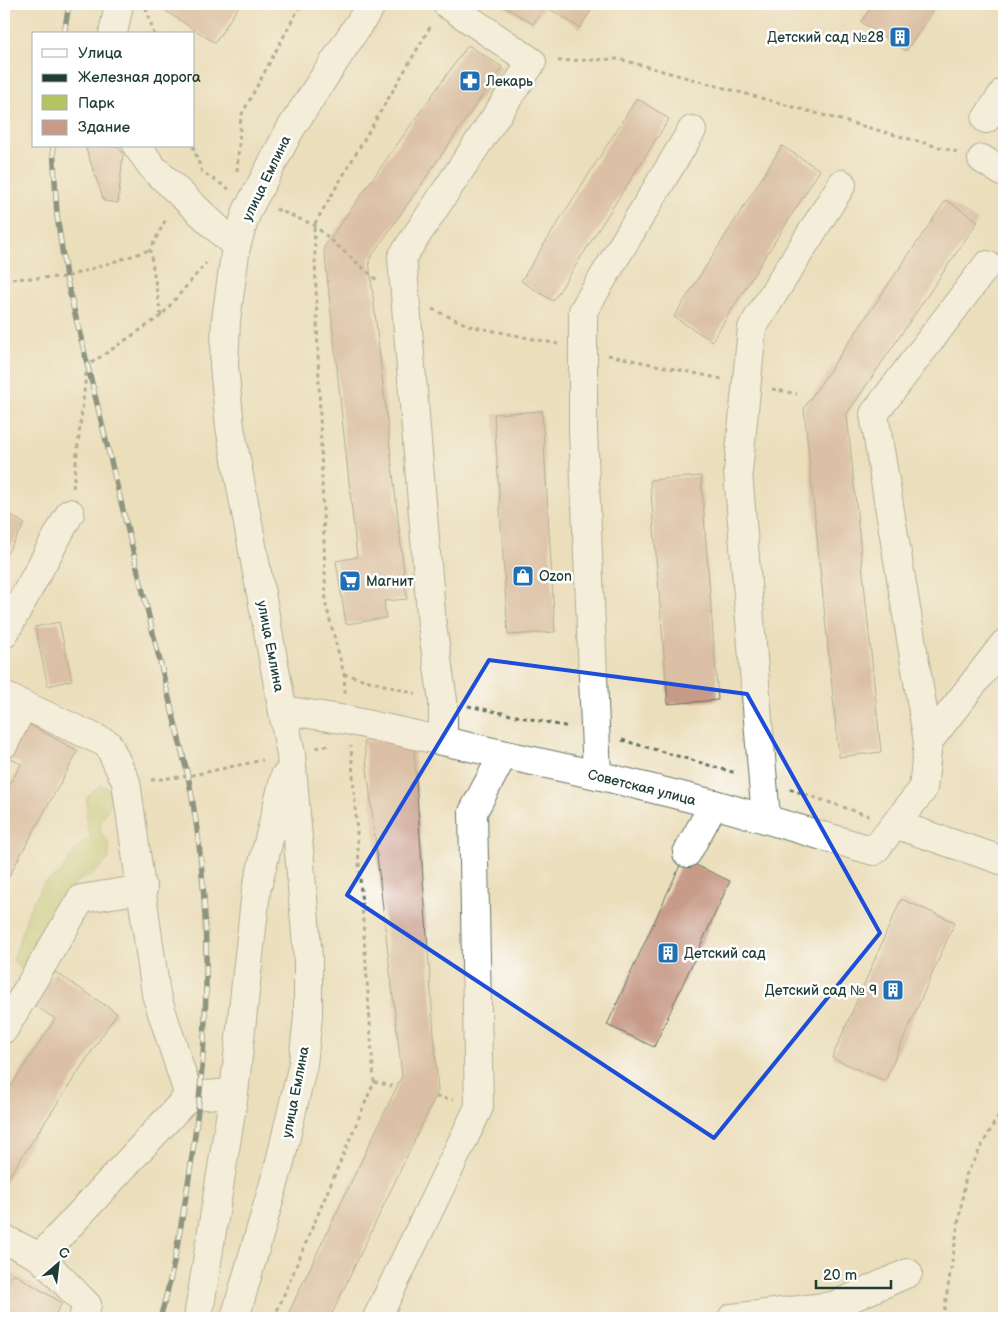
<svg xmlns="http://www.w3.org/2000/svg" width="1008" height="1322" font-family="'Balsamiq Sans',sans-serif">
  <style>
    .green { fill: #b5c365; stroke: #6a804c }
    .building { fill: #c89b89 }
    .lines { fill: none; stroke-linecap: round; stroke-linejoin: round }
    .minor-casing { stroke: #667563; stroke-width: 30 }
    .path { stroke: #667563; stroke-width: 3; stroke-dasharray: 4 4; stroke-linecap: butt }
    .minor { stroke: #fff; stroke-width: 28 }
    .rail-casing { stroke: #1f3d34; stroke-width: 5.5 }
    .rail { stroke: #fff; stroke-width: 4; stroke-dasharray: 11; stroke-linecap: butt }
    .marked { fill: none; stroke: #1d4ed8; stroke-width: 4; stroke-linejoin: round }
    .labels { text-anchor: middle; stroke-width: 5; stroke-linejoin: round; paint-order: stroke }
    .poi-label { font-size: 14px; fill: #1f3d34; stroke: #fff; text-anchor: start }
    .street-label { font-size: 14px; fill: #1f3d34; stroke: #fff }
  </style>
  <rect width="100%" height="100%" fill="#fff"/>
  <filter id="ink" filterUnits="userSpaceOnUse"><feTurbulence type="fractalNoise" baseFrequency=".02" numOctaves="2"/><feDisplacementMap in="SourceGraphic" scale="10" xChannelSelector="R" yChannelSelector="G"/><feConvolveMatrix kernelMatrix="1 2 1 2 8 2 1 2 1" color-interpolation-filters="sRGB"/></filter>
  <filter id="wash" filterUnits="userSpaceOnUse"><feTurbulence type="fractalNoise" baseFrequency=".0096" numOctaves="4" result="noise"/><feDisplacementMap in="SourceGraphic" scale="20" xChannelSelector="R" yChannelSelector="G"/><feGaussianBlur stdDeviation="1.12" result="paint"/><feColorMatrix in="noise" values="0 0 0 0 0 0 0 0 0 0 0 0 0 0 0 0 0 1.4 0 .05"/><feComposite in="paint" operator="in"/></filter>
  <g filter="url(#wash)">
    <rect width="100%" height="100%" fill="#ebdebb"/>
    <path class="green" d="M101 785 111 790C115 815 86 820 109 843V859L93 874 76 882 47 940 23 970 13 961 29 910 44 883 60 874 75 850 91 838 86 821 87 797Z"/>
    <g id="blocks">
      <g class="building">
        <polygon points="155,4 240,4 215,43"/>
        <polygon points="500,4 595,4 580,28 545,6 533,24"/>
        <polygon points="873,4 938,4 906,51 861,22"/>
        <polygon points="468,45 502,67 369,260 407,599 384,601 386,618 346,624 336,561 357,557 324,247"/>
        <polygon points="637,98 669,119 553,301 521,281"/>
        <polygon points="85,146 118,146 123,154 118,203 104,201"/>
        <polygon points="782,146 820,170 712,341 674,317"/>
        <polygon points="946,200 978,221 847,414 881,752 839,757 804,408"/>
        <polygon points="542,411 555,632 508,635 494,414"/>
        <polygon points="701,476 718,700 668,704 650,480"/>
        <polygon points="4,511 25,524 4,558"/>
        <polygon points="59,622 72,680 48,686 35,627"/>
        <polygon points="23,721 78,751 4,885 4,795 21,764 4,755"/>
        <polygon points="413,737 438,1091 330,1318 286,1318 402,1076 364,741"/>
        <polygon points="683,859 730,881 654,1047 607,1025"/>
        <polygon points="901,899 955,922 885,1081 832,1058"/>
        <polygon points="55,972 117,1013 4,1184 4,1097 55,1019 33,1004"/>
        <polygon points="13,1273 62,1303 53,1318 4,1318 4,1288"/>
      </g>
    </g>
  </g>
  <g filter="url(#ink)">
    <use href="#blocks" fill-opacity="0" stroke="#667563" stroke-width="1"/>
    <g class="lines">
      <g class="minor-casing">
        <g id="minor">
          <polyline points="113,34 119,4"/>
          <polyline points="986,119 1004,92"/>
          <polyline points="137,146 153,168 236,246"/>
          <polyline points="982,159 1004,173"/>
          <polyline points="4,634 70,513"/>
          <polyline points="4,696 108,744 126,782 156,994 189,1096 40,1257"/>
          <polyline points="283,710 347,720 597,775 714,804 874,851 923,789 928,742 874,414 987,265"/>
          <polyline points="443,741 443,701 432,625 402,257 532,62 447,4"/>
          <polyline points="928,742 1004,644"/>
          <polyline points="4,744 22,707"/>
          <polyline points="597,775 583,431 583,311 692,130"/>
          <polyline points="766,819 738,472 752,328 842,184"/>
          <polyline points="897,825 1004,861"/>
          <polyline points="687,853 714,804"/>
          <polyline points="4,1029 81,899 143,889"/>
          <polyline points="189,1096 234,1093"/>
          <polyline points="4,1239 40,1257 87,1305 83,1318"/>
          <polyline points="198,1318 234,1093 256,891 285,776"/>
          <polyline points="235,1318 279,1166 303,1064 308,1016 308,958 291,755 230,427 224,366 226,320 236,246 247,211 291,128 372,4"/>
          <polyline points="377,1318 479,1107 473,812 503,755"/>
          <polyline points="732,1318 833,1306 908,1273"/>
        </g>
      </g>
      <g class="path">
        <polyline points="146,8 154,34"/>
        <polyline points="558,61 619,59 957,152"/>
        <polyline points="193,146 202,172 229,189"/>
        <polyline points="237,171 241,116 301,4"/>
        <polyline points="276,209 314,225 378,281"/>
        <polyline points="4,279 66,277 150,250"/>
        <polyline points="432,309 470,326 558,344"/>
        <polyline points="161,316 150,250 167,217"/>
        <polyline points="608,355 722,379"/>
        <polyline points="772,389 797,394"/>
        <polyline points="73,488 87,366 161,316 206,263"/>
        <polyline points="344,674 416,694"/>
        <polyline points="345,693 344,674 326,605 314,225 432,24"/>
        <polyline points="468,706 569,727"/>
        <polyline points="622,740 736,773"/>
        <polyline points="316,748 329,745"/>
        <polyline points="151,780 188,776 263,760"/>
        <polyline points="790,789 869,816"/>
        <polyline points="374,1082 392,1086"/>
        <polyline points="436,1097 453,1100"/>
        <polyline points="274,1318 374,1082 351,746"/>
        <polyline points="943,1318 966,1175 1004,1105"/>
      </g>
      <use href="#minor" class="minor"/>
      <g class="rail-casing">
        <g id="rail">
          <polyline points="64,34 69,4"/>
          <path d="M53 146 57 215 66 277 188 776C216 914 209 1058 186 1196 179 1237 172 1279 160 1318"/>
        </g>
      </g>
      <use href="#rail" class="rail"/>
    </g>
  </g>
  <path d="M0 0H1008V1322H0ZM489 660 747 694 880 933 714 1138 347 895Z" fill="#ebdebb" fill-opacity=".55" fill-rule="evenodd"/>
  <path class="marked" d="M489 660 747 694 880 933 714 1138 347 895Z"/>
  <defs>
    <g id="building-square" transform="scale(1.125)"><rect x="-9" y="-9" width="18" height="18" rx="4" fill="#1f6fb2" stroke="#fff"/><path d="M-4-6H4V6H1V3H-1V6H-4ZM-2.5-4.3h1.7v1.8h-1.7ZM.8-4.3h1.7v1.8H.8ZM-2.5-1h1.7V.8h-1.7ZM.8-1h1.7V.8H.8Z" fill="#fff"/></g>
    <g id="pharmacy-square" transform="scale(1.125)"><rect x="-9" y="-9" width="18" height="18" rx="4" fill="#1f6fb2" stroke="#fff"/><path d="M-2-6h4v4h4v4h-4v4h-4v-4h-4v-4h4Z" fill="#fff"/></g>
    <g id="shop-square" transform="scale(1.125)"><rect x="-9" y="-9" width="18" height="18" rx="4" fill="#1f6fb2" stroke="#fff"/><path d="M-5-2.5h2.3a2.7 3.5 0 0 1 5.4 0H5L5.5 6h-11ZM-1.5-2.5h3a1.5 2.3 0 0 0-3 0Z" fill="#fff"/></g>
    <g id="supermarket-square" transform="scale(1.125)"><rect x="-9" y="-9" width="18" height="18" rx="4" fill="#1f6fb2" stroke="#fff"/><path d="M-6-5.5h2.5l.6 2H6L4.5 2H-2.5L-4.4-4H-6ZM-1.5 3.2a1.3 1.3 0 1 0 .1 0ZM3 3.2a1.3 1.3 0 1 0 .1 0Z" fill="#fff"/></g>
  </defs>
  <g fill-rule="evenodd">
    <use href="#building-square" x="900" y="37"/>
    <use href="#pharmacy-square" x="470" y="81"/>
    <use href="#shop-square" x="523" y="576"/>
    <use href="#supermarket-square" x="350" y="581"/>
    <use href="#building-square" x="668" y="953"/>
    <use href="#building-square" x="893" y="990"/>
  </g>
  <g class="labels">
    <g class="poi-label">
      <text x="884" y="42" text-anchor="end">Детский сад №28</text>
      <text x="486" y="86">Лекарь</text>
      <text x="539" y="581">Ozon</text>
      <text x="366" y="586">Магнит</text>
      <text x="684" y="958">Детский сад</text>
      <text x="877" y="995" text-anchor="end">Детский сад № 9</text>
    </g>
    <g class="street-label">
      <text transform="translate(266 178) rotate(-64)" y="5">улица Емлина</text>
      <text transform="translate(271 646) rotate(79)" y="5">улица Емлина</text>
      <text transform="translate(642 787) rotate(14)" y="5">Советская улица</text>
      <text transform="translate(295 1092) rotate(-79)" y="5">улица Емлина</text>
    </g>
  </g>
  <rect width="1008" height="1322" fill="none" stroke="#fff" stroke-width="20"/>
  <rect x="32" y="32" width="162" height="115" fill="#ffffff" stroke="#a5b1ae"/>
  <rect x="42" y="49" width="25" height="8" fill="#ffffff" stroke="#a5b1ae"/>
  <text x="78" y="58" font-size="15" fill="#1f3d34">Улица</text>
  <rect x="42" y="74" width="25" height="8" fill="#1f3d34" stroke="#a5b1ae"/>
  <text x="78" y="82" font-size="15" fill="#1f3d34">Железная дорога</text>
  <rect x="42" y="95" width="25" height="15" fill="#b5c365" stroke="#a5b1ae"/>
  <text x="78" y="108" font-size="15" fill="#1f3d34">Парк</text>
  <rect x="42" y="120" width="25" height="15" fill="#c89b89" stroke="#a5b1ae"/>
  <text x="78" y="132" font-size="15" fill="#1f3d34">Здание</text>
  <g transform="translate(58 1264) rotate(28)" stroke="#ffffff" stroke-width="4" paint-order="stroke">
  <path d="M0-4L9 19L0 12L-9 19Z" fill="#1f3d34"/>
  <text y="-8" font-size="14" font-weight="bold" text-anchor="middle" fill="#1f3d34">С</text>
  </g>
  <path d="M816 1280v8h75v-8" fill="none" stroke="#1f3d34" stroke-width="2.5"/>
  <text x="823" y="1280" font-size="15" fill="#1f3d34" stroke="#ffffff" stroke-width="4" paint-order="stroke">20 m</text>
</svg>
